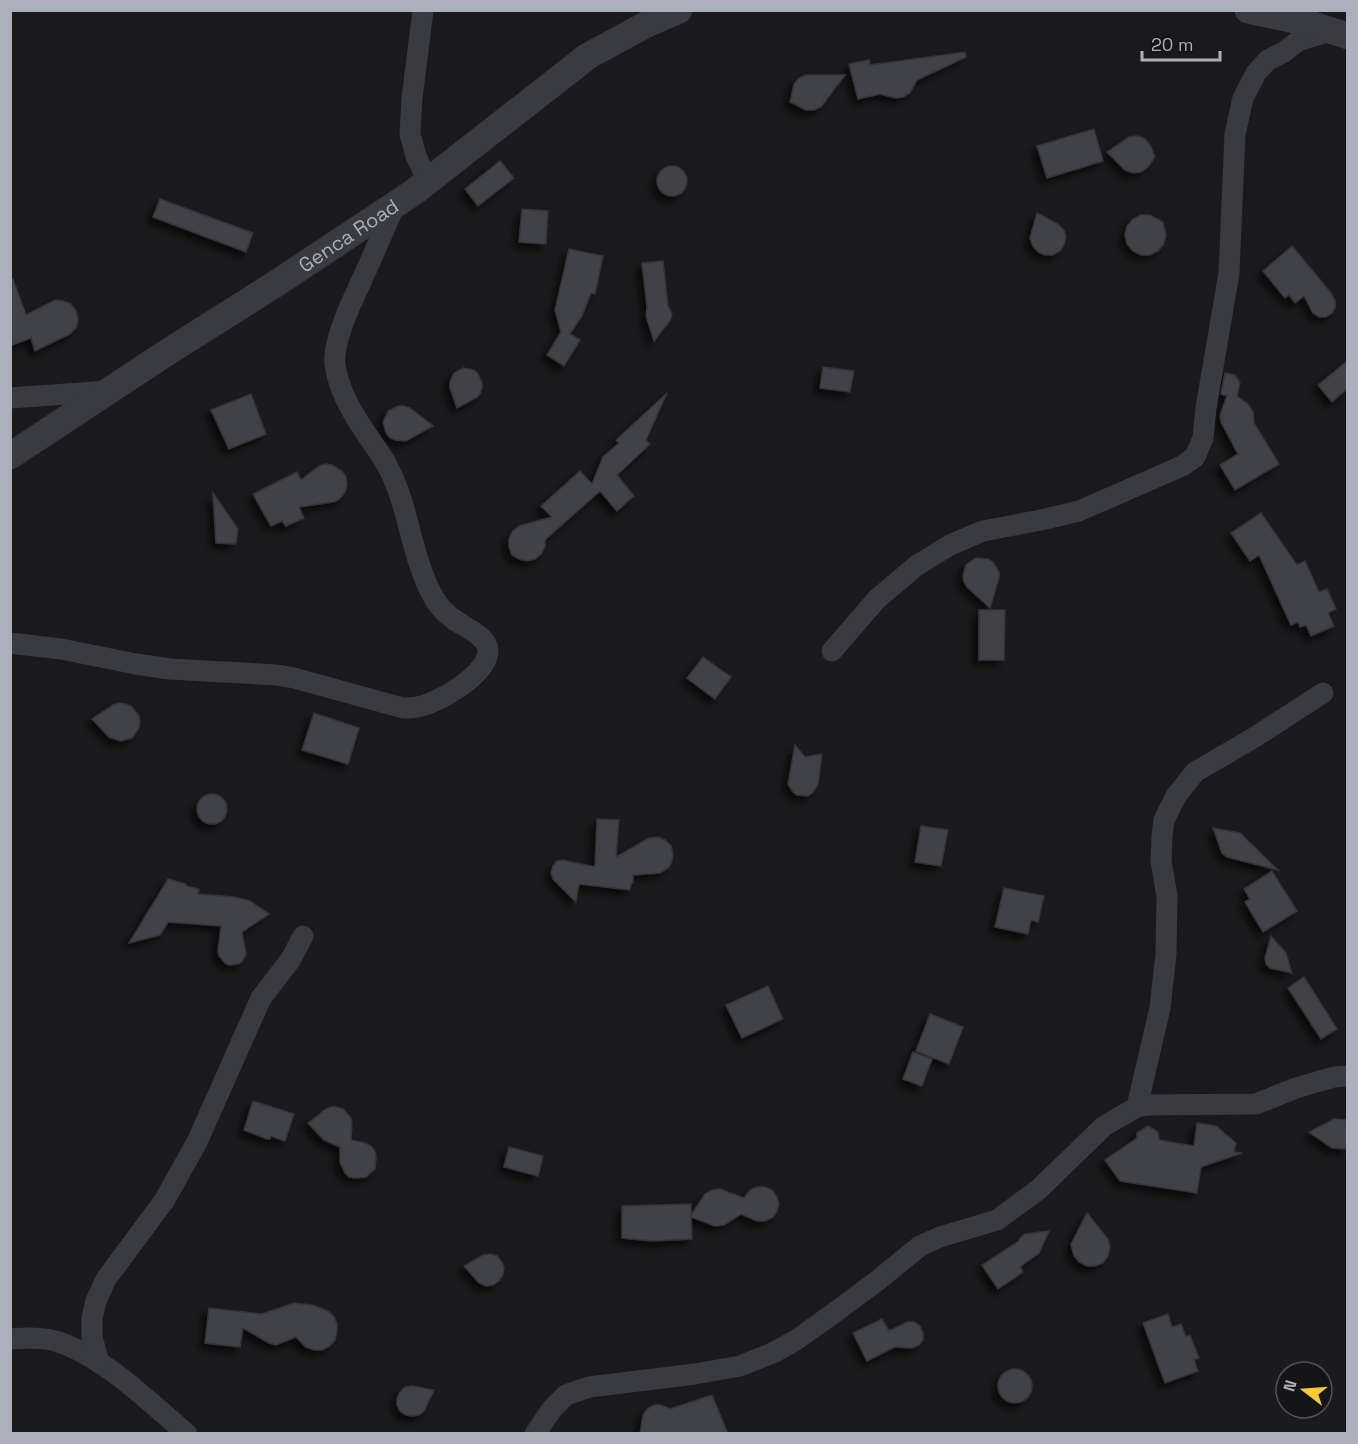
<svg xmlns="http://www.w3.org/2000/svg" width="1358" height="1444" font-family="'Space Grotesk',sans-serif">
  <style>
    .building { fill: #414246; stroke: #343438; stroke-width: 1.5; filter: url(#shadow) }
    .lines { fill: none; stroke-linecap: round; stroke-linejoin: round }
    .minor { stroke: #3a3b41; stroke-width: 21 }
    .tertiary { stroke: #3a3b41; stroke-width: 27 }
    .labels { text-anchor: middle; stroke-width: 6; stroke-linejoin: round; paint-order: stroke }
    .street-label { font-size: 20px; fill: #acafbc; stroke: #151417 }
  </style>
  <defs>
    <filter id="shadow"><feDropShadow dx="-5.5" dy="5.5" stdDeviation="3" flood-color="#0009"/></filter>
  </defs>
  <rect width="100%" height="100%" fill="#1a1a1c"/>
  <g class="building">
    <polygon points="965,52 966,57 917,80 910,93 903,97 895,98 880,94 858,99 849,64 869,60 870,65"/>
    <polygon points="806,75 845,75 821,107 814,110 806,110 790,102 794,84 799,78"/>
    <polygon points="1094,129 1103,161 1047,178 1037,146"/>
    <polygon points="1137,136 1145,139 1150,145 1155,157 1148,167 1141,172 1133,173 1125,170 1107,152 1129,137"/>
    <polygon points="500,161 514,178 478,206 465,189"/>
    <circle cx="672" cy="181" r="15"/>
    <polygon points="160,199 253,233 246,252 153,217"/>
    <polygon points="522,209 548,211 546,244 519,242"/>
    <polygon points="1037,213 1058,224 1064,230 1066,237 1064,245 1060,251 1053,255 1045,255 1038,252 1033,246 1030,238"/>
    <polygon points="1141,215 1150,215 1163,222 1166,235 1164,244 1158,251 1150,255 1141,255 1133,251 1127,244 1125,235 1127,226 1133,219"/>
    <polygon points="1292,246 1331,293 1335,301 1335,308 1332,313 1326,317 1319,317 1313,313 1304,296 1295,303 1289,295 1285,298 1263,271"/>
    <polygon points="569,249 603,256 595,294 591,293 582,316 570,334 580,340 564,366 547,355 561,332 555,310"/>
    <polygon points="663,261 668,306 672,314 670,321 654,341 646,316 647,307 642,263"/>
    <polygon points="13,279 26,315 55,300 63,301 71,304 76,311 78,320 76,328 70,334 35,351 31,338 10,346 10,280"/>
    <polygon points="1347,361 1347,389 1332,402 1318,385"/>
    <polygon points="823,367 854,371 850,392 820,388"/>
    <polygon points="463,368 474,370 478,374 482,383 482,388 480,394 476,398 457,408 450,388 450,382 454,373"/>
    <polygon points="1225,373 1235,375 1240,383 1237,396 1249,405 1253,412 1254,423 1279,464 1235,490 1220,465 1238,454 1221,422 1220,415 1227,396 1221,394"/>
    <polygon points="667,393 646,440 650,444 617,475 634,496 617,511 600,491 545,540 545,547 541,554 535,559 527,561 519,559 512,555 509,547 509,539 512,532 519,526 552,517 541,506 580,471 592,484 603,457 619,443 616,440"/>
    <polygon points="251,394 266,434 229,449 211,410"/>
    <polygon points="398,406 404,406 410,408 433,426 406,441 395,440 390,438 386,433 383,422 388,411"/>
    <polygon points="325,464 332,465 342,471 346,477 347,484 346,490 343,495 338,500 333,502 299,507 304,518 286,526 282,521 271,526 253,494 297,472 301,480 319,466"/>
    <polygon points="213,493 238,529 236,544 216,543"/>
    <polygon points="1261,513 1297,565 1305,561 1319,592 1327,589 1336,609 1328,613 1334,626 1311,636 1306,625 1300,627 1298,622 1291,625 1259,555 1250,561 1231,533"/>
    <polygon points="976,558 988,559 993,562 999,572 999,578 990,608 967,587 964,582 963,576 966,565"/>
    <polygon points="979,610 1005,610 1004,660 979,660"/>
    <polygon points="703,657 731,677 715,699 687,678"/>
    <polygon points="119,703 125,704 131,706 139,716 140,722 139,728 132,738 120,741 109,737 92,719 113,705"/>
    <polygon points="314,713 359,728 348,764 302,750"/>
    <polygon points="795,745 805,757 822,754 818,785 812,793 808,796 797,795 793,792 788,784"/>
    <circle cx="212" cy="809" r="15"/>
    <polygon points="597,819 619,820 616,857 649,838 658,837 665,840 671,846 673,854 672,862 668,868 660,873 633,875 633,883 631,883 630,890 579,884 576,902 553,879 551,873 553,866 557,861 563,860 595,867"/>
    <polygon points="921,826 948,830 941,866 915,862"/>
    <polygon points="1213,828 1240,833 1278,870 1227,857 1222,853"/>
    <polygon points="1272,871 1297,911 1263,932 1245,902 1250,899 1244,889"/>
    <polygon points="168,879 186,884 186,886 199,889 198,894 234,897 250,901 269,914 242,932 246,954 242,962 238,964 229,965 225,963 219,956 218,951 221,926 168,922 160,935 129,943"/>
    <polygon points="1004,888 1044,896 1038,922 1031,920 1028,934 995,927"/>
    <polygon points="1271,936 1286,953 1292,973 1270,968 1266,964 1265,958"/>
    <polygon points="1304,977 1337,1029 1321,1039 1288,988"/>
    <polygon points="768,986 783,1019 742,1038 726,1005"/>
    <polygon points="930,1014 963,1027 949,1064 916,1051"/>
    <polygon points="913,1052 932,1059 922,1086 903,1079"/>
    <polygon points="253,1101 294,1114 285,1141 271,1136 270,1139 267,1139 244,1130"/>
    <polygon points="331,1107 337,1107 343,1109 351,1118 352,1123 351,1140 365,1143 371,1146 375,1151 376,1157 375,1169 366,1177 355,1178 349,1177 345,1173 340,1162 340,1147 324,1140 308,1123 326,1109"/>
    <polygon points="1334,1119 1347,1120 1347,1149 1332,1148 1309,1132"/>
    <polygon points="1197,1123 1216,1126 1236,1143 1234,1152 1242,1153 1201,1167 1197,1193 1120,1181 1105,1160 1137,1138 1137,1133 1148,1126 1158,1132 1159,1140 1194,1146"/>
    <polygon points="509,1147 543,1156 538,1176 504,1167"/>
    <polygon points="758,1187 765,1187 772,1190 777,1197 779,1204 777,1212 772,1218 765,1221 757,1221 741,1214 724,1225 715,1226 691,1217 692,1239 652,1241 622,1238 622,1206 691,1204 691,1215 705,1194 712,1190 720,1189 744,1198 750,1190"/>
    <polygon points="1087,1213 1108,1239 1110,1247 1108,1256 1103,1263 1095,1266 1087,1266 1079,1262 1074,1256 1071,1244"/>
    <polygon points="1049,1231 1039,1253 1020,1267 1023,1272 998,1289 982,1265 1019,1241 1020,1238 1025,1234"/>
    <polygon points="490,1254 497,1256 502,1262 504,1268 503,1275 499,1281 493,1285 486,1286 479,1283 464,1266 483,1255"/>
    <polygon points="294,1303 312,1305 328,1311 334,1317 337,1324 337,1332 335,1340 330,1346 322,1350 314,1350 306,1347 296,1337 276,1345 269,1343 243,1328 240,1347 205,1343 209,1308 262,1314"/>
    <polygon points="1168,1314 1172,1327 1181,1324 1186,1337 1190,1335 1199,1358 1194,1360 1198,1371 1165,1383 1143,1323"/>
    <polygon points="882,1319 889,1331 907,1322 914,1322 920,1326 923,1333 923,1340 919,1345 912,1348 895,1347 867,1361 853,1333"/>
    <circle cx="1015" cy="1386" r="17"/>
    <polygon points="412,1386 434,1390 424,1411 419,1415 413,1416 406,1415 400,1411 397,1405 397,1398 400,1392 405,1387"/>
    <polygon points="712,1395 728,1434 640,1434 643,1415 647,1409 654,1405 661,1405 670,1409"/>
  </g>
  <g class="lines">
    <g class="minor">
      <polyline points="423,10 412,98 410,134 416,156 428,181"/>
      <polyline points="10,398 109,391"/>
      <path d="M10 643 61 649 136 664 170 669 277 675 294 678 403 708C408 708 413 708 417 707 437 704 489 674 488 650 487 635 463 627 452 618 445 613 438 605 434 598 411 558 410 510 389 469 385 460 378 451 372 442 356 419 339 393 335 365 332 340 354 298 364 275 375 251 385 228 395 204"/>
      <polyline points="832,651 877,599 916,566 950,545 983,531 1041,520 1079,511 1182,466 1195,457 1203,438 1206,408 1229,273 1235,134 1243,98 1256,73 1268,60 1284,52 1298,41 1330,31"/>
      <polyline points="1137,1107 1160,1008 1166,954 1167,896 1161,861 1162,837 1164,820 1176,796 1195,772 1255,737 1323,693"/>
      <path d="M10 1339C25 1338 42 1337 56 1341 105 1357 148 1401 187 1434"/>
      <polyline points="99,1363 92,1337 92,1318 96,1301 106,1279 164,1201 197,1142 261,998 291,959 303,936"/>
      <polyline points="535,1434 552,1409 566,1395 589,1387 695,1374 740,1366 773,1353 796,1340 834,1313 877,1281 920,1246 940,1237 997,1220 1038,1190 1104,1126 1137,1107 1148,1105 1256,1104 1296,1088 1334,1077 1348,1076"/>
    </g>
    <g class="tertiary">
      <polyline points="1248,10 1304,22 1348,36"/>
      <path id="s1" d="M10 456 160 357 277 283 414 192 588 56 649 23 679 10"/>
    </g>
  </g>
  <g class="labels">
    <g class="street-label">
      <text dy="7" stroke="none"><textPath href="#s1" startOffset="404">Genca Road</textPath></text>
    </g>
  </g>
  <rect width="1358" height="1444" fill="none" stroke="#acafbc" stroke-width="24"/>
  <g transform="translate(1304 1390) rotate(287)"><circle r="28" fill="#151417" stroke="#515259" stroke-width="1.5"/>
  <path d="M0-4.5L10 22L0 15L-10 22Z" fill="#f7cb36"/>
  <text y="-9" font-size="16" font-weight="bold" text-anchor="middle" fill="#acafbc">N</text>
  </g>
  <path d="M1142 51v9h78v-9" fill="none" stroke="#acafbc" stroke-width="3"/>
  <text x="1151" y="51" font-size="18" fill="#acafbc" stroke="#151417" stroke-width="4.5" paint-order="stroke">20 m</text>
</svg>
